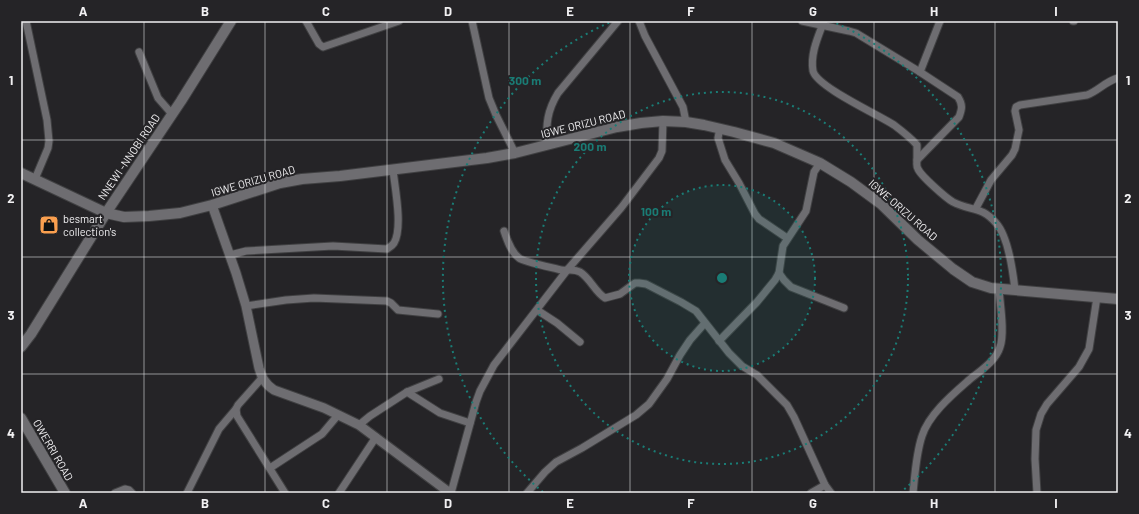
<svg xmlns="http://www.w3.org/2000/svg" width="1139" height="514" font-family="Barlow,sans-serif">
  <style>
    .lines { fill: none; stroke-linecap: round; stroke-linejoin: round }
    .minor-casing { stroke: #404042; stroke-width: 9 }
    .tertiary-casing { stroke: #404042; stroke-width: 11 }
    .secondary-casing { stroke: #404042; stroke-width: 12 }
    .minor { stroke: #6e6d71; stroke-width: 7 }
    .tertiary { stroke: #6e6d71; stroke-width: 9 }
    .secondary { stroke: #6e6d71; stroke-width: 10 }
    .grid { fill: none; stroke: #f1f0f2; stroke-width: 1; stroke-opacity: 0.55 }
    .ring { fill: none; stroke: #1a7c75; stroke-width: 2; stroke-dasharray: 2 4 }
    .labels { text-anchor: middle; stroke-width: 4; stroke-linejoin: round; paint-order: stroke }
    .street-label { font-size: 11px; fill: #f1f0f2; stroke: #252427 }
    .poi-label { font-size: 11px; fill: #f1f0f2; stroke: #252427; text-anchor: start }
    .centre { fill: #1a7c75; stroke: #252427; stroke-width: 2 }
    .ring-label { font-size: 12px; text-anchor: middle; font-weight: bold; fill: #1a7c75; stroke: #252427; stroke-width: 4; stroke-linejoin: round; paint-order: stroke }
    .neatline { fill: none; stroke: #f1f0f2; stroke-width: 1.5 }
    .grid-label { font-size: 13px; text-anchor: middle; font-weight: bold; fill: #f1f0f2 }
  </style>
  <rect width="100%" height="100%" fill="#252427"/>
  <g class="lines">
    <g class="minor-casing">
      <g id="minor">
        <polyline points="26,21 47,120 49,141 48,148 35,179"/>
        <polyline points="306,21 319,44 323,47 399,21"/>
        <polyline points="472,21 489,98 496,115 515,153"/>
        <polyline points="639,21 645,36 683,107 686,122"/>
        <path d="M802 21 849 31 856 33 920 72 958 97C963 105 962 109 959 117L917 160C917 163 916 166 918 169 921 176 946 198 953 202 970 211 982 206 996 223 1008 236 1013 272 1015 290"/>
        <path d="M824 21C818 37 810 54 813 71 817 87 879 115 894 125 902 131 911 138 917 145V160"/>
        <polyline points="1073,21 1074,21"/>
        <polyline points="139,52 158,98 172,114"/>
        <polyline points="920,72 940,21"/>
        <polyline points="720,128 718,138 725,160 739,183 755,214 759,219 787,238"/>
        <path d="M547 145C546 124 547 111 558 93L618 21"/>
        <path d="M976 208 991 180 1012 155 1015 149 1019 130 1015 111 1016 107 1020 105 1087 95C1098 91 1106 81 1118 78"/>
        <path d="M504 231C507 240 511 252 519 258 524 262 554 268 561 270 568 271 573 268 580 272 590 278 595 292 605 298L620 294 635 283H639L646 284 681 302 696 311 729 353 742 366 757 375 787 405 794 417 825 485 831 493"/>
        <path d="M230 255 246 251 333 246 387 249C390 247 392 246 394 243 403 228 395 188 393 170"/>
        <polyline points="779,273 784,280 791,287 844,308"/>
        <polyline points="246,306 286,300 314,298 387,301 391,303 398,310 438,314"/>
        <polyline points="537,310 557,323 580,342"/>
        <polyline points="719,341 757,302 775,280 779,273 783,246 806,211 814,172 820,163"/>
        <polyline points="262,378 238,405 236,409 237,416 285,493"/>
        <polyline points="407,392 440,413 470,423"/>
        <polyline points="359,425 370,416 407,392 439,379"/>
        <polyline points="270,468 322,434 338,415"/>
        <polyline points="115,493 125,489 129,490 132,493"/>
        <polyline points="187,493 219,429 236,409"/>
        <polyline points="339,493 376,437"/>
        <polyline points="451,493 476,402 480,391 494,365 568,269 621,208 659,158 662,151 663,121"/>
        <polyline points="527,493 545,472 556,462 582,448 636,415 649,404 667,379 680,355 690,340 705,323"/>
        <polyline points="811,493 825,485"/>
        <path d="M913 493C915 474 916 454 922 436 929 414 953 394 969 380 980 371 996 361 1000 347 1005 333 1000 304 999 289"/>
        <polyline points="1037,493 1035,459 1036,430 1041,414 1047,404 1079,367 1089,349 1097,297"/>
      </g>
    </g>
    <g class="tertiary-casing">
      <path id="tertiary" d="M212 205 236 273 246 306 259 368C262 378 265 384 274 390L324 408 359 425 450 493"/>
    </g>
    <g class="secondary-casing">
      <g id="secondary">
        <polyline points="21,173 106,213 124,217 149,216 180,213 212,205 280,183 302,179 340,176 487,158 515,153 617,127 641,123 663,121 686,122 704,125 734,132 774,143 820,163 851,182 881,204 918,240 953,269 972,282 991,288 1118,299"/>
        <polyline points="21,347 31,334 106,213 181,101 231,21"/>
        <polyline points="21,418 65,493"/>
      </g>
    </g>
    <use href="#minor" class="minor"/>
    <use href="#tertiary" class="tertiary"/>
    <use href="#secondary" class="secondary"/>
  </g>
  <path class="grid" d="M144 21V493M265 21V493M387 21V493M509 21V493M630 21V493M752 21V493M874 21V493M995 21V493M21 140H1118M21 257H1118M21 374H1118"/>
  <circle cx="722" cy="278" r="93" fill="#1a7c75" fill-opacity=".12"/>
  <g class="ring">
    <circle cx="722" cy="278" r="93"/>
    <circle cx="722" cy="278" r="186"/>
    <path d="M543 492A279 279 0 0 1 613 21M831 21A279 279 0 0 1 901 492"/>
  </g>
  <defs>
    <g id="shop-square" transform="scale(1)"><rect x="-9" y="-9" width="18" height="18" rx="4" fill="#fa9f4f" stroke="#252427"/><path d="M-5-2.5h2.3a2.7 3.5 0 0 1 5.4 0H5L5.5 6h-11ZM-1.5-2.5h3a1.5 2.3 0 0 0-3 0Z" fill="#111"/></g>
  </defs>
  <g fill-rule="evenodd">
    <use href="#shop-square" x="49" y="225"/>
  </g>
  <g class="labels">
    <g class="street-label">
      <text transform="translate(583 124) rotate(-14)" y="4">IGWE ORIZU ROAD</text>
      <text transform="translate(129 157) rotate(-56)" y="4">NNEWI -NNOBI ROAD</text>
      <text transform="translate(253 181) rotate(-16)" y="4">IGWE ORIZU ROAD</text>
      <text transform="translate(903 210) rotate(41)" y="4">IGWE ORIZU ROAD</text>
      <text transform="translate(53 450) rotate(60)" y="4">OWERRI ROAD</text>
    </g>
    <g class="poi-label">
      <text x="63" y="223">besmart<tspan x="63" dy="13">collection's</tspan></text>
    </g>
  </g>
  <circle cx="722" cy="278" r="6" class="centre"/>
  <g class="ring-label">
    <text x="525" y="85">300 m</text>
    <text x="590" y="151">200 m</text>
    <text x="656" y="216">100 m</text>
  </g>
  <rect width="1139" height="514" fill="none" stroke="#252427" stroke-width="44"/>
  <rect x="22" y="22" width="1095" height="470" class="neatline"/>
  <g class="grid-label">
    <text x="83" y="16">A</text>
    <text x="205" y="16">B</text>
    <text x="326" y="16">C</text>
    <text x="448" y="16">D</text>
    <text x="570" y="16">E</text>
    <text x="691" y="16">F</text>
    <text x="813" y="16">G</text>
    <text x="934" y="16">H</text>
    <text x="1056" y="16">I</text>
    <text x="11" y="85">1</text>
    <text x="1128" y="85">1</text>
    <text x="11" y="203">2</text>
    <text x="1128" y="203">2</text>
    <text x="11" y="320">3</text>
    <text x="1128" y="320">3</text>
    <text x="11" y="438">4</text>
    <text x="1128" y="438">4</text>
    <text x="83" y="508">A</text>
    <text x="205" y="508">B</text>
    <text x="326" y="508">C</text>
    <text x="448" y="508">D</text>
    <text x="570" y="508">E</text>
    <text x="691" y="508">F</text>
    <text x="813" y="508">G</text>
    <text x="934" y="508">H</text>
    <text x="1056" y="508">I</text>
  </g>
</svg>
